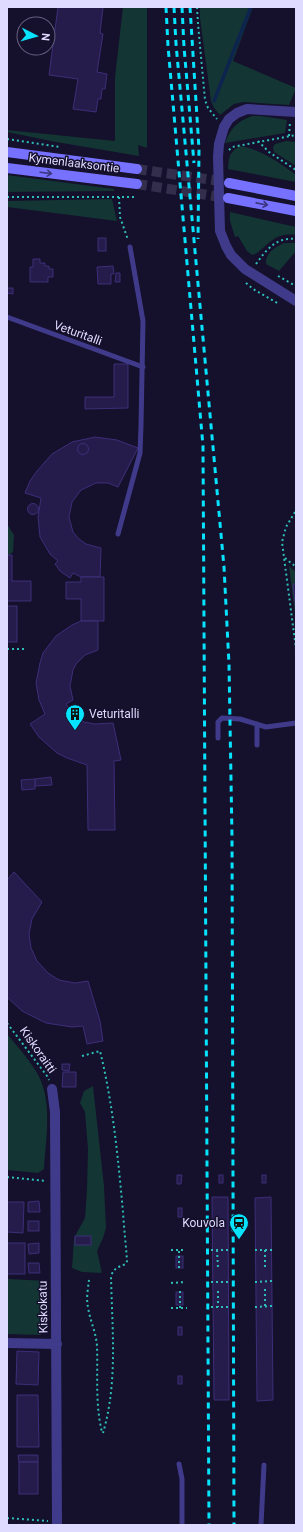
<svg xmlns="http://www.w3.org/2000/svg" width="303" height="1532" font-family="Roboto,sans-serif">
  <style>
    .green { fill: #133534 }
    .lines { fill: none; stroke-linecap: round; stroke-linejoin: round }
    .stream { stroke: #0c244e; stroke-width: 3.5 }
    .building { fill: #261c4c; stroke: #3d2e79 }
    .secondary-tunnel { stroke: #332e4b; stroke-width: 10; stroke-dasharray: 10 5; stroke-linecap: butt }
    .path { stroke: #2ebfb8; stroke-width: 2; stroke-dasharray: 2 3; stroke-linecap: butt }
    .lane { stroke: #3f3b8a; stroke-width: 5 }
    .street { stroke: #3f3b8a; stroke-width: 10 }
    .secondary { stroke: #7671ff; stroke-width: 10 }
    .rail { stroke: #06e3ff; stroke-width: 3; stroke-dasharray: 6 5; stroke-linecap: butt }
    .oneway { stroke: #3c3780 }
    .labels { text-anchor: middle; stroke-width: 3; stroke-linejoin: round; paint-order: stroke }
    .street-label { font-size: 12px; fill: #dfdaff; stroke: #15102b }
    .poi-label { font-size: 12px; fill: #dfdaff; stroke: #15102b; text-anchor: start }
  </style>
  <rect width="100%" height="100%" fill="#15102b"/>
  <g class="green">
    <polygon points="123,7 147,7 147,148 138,145 139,156 56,142 7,132 7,130 115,141 115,77"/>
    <polygon points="200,7 253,7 233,61 296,88 289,105 244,102 234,104 220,115 214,108 211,101 200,18"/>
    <path d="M252 116H261L287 120 285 133 225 143C230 128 238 121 252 116Z"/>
    <polygon points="286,141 296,142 296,166 274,152 273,147 275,144"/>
    <path d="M240 146C260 149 280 163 296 175V182L228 169C229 156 229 153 240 146Z"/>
    <polygon points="7,175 114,189 114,191 7,192"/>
    <polygon points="112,199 117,221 7,207 7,201"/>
    <path d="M230 212 296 227V235C280 233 274 238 263 248 259 251 257 254 252 255L247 251 238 236 235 237 230 221Z"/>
    <path d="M284 243H296V251L279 271 266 264C265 253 275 247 284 243Z"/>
    <polygon points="7,524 14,535 13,552 7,556"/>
    <polygon points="289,566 296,572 296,621"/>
    <path d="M7 1034C17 1046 29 1059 37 1073 53 1100 46 1138 44 1169L38 1173 7 1170Z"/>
    <polygon points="93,1086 104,1186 106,1228 103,1238 97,1251 102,1273 82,1272 72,1268 74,1238 85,1218 87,1190 88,1149 85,1112 80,1103 84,1091"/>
    <polygon points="7,1279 48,1281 48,1328 40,1335 7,1334"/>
  </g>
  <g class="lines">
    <polyline class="stream" points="214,101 251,7"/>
  </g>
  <g class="building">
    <polygon points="58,7 102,7 103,8 100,33 103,34 97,72 107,74 105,89 102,89 101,99 98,99 96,112 73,109 78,79 49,75"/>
    <rect x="98" y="238" width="8" height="13"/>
    <polygon points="33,259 40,259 40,263 45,263 45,266 49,266 49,269 53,269 53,277 48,277 48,282 30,282 30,267 33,267"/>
    <polygon points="113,266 114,274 111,274 111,284 98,284 97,267"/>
    <polygon points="116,273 120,273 120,282 115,282"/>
    <polygon points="7,288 13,288 13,294 7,293"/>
    <polygon points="114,364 128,364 128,408 85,409 85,397 114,397"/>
    <polygon points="95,437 117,440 138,448 118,487 108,483 96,483 81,490 72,502 69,517 73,532 79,539 86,544 101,548 100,577 81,577 73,573 70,578 60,571 55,564 58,561 50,554 40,537 38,517 41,498 25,493 30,481 37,471 52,454 72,442"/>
    <circle cx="83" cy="449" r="5.5"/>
    <circle cx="33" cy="509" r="5.5"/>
    <polygon points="7,555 12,555 12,581 31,581 31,601 7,601"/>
    <polygon points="81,577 104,577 104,621 81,621 81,599 66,599 66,582 81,582"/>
    <polygon points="293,584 296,584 296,612"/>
    <rect x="7" y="606" width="10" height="36"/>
    <polygon points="81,621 98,621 98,650 85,655 76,664 73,670 70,686 73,700 66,704 73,713 84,722 95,724 113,723 121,760 114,761 115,830 88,830 87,765 67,758 57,753 39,737 30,724 45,714 39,700 36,683 40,663 43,653 56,636 72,625"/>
    <polygon points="51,777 52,785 35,786 35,779"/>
    <polygon points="35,779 35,789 22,790 21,780"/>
    <polygon points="14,872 42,902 32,919 29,934 31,948 37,961 48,973 59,980 75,983 88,981 100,1021 103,1041 87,1044 83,1026 72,1027 46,1023 22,1011 7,997 7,880"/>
    <polygon points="62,1064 70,1064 69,1071 62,1070"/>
    <polygon points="63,1072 76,1072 76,1087 62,1087"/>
    <polygon points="177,1175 182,1175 181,1184 177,1184"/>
    <rect x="219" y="1175" width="4" height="8"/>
    <rect x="262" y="1175" width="4" height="8"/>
    <polygon points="212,1197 228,1197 229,1400 214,1400"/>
    <polygon points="271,1197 273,1400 257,1401 255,1198"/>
    <polygon points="39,1201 40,1212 28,1212 28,1202"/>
    <polygon points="7,1202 24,1202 23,1233 7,1232"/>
    <rect x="178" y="1208" width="4" height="9"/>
    <rect x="28" y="1221" width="11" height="10"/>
    <rect x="75" y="1236" width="16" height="9"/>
    <rect x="7" y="1243" width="18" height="31"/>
    <polygon points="39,1243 39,1253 29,1254 28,1244"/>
    <rect x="176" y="1256" width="7" height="12"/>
    <polygon points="28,1263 39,1263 40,1273 29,1273"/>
    <rect x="176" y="1292" width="7" height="13"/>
    <rect x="178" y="1327" width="4" height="8"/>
    <polygon points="17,1351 39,1352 38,1385 16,1384"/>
    <rect x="178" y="1376" width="4" height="8"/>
    <polygon points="17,1395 38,1395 39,1447 17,1447"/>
    <polygon points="18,1455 38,1455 38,1462 19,1462"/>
    <rect x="19" y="1462" width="19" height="32"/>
  </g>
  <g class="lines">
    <g class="secondary-tunnel">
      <polyline points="137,169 227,182"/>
      <polyline points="137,184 227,198"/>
    </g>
    <g class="path">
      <polyline points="197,7 198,24 205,100 208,108 217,119"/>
      <polyline points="289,136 290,122"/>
      <polyline points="7,139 60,147"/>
      <polyline points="258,141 269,152 296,170"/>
      <polyline points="229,150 232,147 296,135"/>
      <polyline points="7,197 137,197"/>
      <polyline points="119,197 120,217 128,240"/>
      <path d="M256 264C267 249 276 237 296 239"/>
      <polyline points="278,276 296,286"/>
      <polyline points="246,283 253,289 279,304"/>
      <polyline points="295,512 286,527 282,542 296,649"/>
      <polyline points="285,558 296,567"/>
      <polyline points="7,649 25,649"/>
      <polyline points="7,1023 47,1076 49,1080"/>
      <path d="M82 1056 100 1051C113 1104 118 1158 123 1212 124 1229 126 1245 127 1261L126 1264C118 1267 114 1268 111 1276 112 1329 118 1382 103 1433"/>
      <polyline points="7,1177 46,1181"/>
      <polyline points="171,1250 186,1250"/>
      <polyline points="211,1250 229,1250"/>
      <polyline points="217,1250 218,1268"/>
      <polyline points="255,1250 272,1250"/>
      <polyline points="265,1250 265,1267"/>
      <polyline points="179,1268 179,1250"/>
      <path d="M89 1280C88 1288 86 1299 88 1307 90 1321 96 1332 97 1346 98 1375 95 1404 102 1432"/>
      <polyline points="211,1282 229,1282"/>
      <polyline points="255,1282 272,1281"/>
      <polyline points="171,1283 186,1282"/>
      <polyline points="265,1289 265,1307"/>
      <polyline points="218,1291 218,1307"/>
      <polyline points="211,1307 229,1307"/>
      <polyline points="255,1307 272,1306"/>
      <polyline points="171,1308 187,1308"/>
      <polyline points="180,1308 180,1291"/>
      <polyline points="7,1518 48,1521"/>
    </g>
    <g class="lane">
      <polyline points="7,317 143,367"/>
      <polyline points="118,534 140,453 141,426 143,321 130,247"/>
      <polyline points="257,724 257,745"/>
      <polyline points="218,738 218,722 222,718 240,719 266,727 296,723"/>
      <polyline points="179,1464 182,1479 182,1525"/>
      <polyline points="261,1525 264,1465"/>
    </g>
    <g class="street">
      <polyline points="296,112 247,109 237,113 229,119 224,127 219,144 218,157 220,231 226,246 231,255 245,269 296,301"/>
      <polyline points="52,1089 55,1112 57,1525"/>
      <polyline points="7,1343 57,1344"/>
    </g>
    <g class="secondary">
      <polyline points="7,152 137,169"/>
      <polyline points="7,168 137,184"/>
      <polyline points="229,183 296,196"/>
      <polyline points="228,198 296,211"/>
    </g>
    <g class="rail">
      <polyline points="166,7 168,46 203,446 209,1525"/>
      <polyline points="174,7 176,44 224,567 229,664 232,837 234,1525"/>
      <polyline points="182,7 184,47 194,163"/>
      <polyline points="190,7 199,149 198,239"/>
    </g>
  </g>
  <defs><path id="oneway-shaft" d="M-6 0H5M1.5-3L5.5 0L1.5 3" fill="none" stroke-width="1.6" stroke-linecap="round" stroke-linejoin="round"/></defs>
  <g class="oneway">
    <use href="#oneway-shaft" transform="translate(46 173) rotate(7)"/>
    <use href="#oneway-shaft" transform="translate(262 204) rotate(11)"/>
  </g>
  <defs>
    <g id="building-pin" transform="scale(1)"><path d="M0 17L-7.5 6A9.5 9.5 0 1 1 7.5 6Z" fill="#06e3ff" stroke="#15102b"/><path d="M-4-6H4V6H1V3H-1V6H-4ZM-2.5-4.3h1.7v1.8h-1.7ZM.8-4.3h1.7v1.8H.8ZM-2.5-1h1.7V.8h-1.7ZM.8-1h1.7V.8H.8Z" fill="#111"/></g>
    <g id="station-pin" transform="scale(1)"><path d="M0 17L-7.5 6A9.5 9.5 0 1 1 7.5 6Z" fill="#06e3ff" stroke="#15102b"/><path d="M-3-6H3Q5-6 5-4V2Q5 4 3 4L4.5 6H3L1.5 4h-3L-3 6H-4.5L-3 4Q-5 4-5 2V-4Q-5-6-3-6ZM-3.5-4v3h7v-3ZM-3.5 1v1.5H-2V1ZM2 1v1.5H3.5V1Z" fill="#111"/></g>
  </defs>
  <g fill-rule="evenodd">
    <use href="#building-pin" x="75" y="714"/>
    <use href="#station-pin" x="239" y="1223"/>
  </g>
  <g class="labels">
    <g class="street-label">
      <text transform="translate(74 163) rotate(7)" y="4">Kymenlaaksontie</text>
      <text transform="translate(78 333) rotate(20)" y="4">Veturitalli</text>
      <text transform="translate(38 1050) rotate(55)" y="4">Kiskoraitti</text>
      <text transform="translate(43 1307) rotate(-91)" y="4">Kiskokatu</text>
    </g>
    <g class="poi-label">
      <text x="89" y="718">Veturitalli</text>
      <text x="225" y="1227" text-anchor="end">Kouvola</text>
    </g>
  </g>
  <rect width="303" height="1532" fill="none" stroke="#dfdaff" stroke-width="16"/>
  <g transform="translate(36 36) rotate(96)"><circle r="19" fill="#15102b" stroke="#666180"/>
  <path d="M0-3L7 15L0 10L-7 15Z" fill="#06e3ff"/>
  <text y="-6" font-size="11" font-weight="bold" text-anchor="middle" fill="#dfdaff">N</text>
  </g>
</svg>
